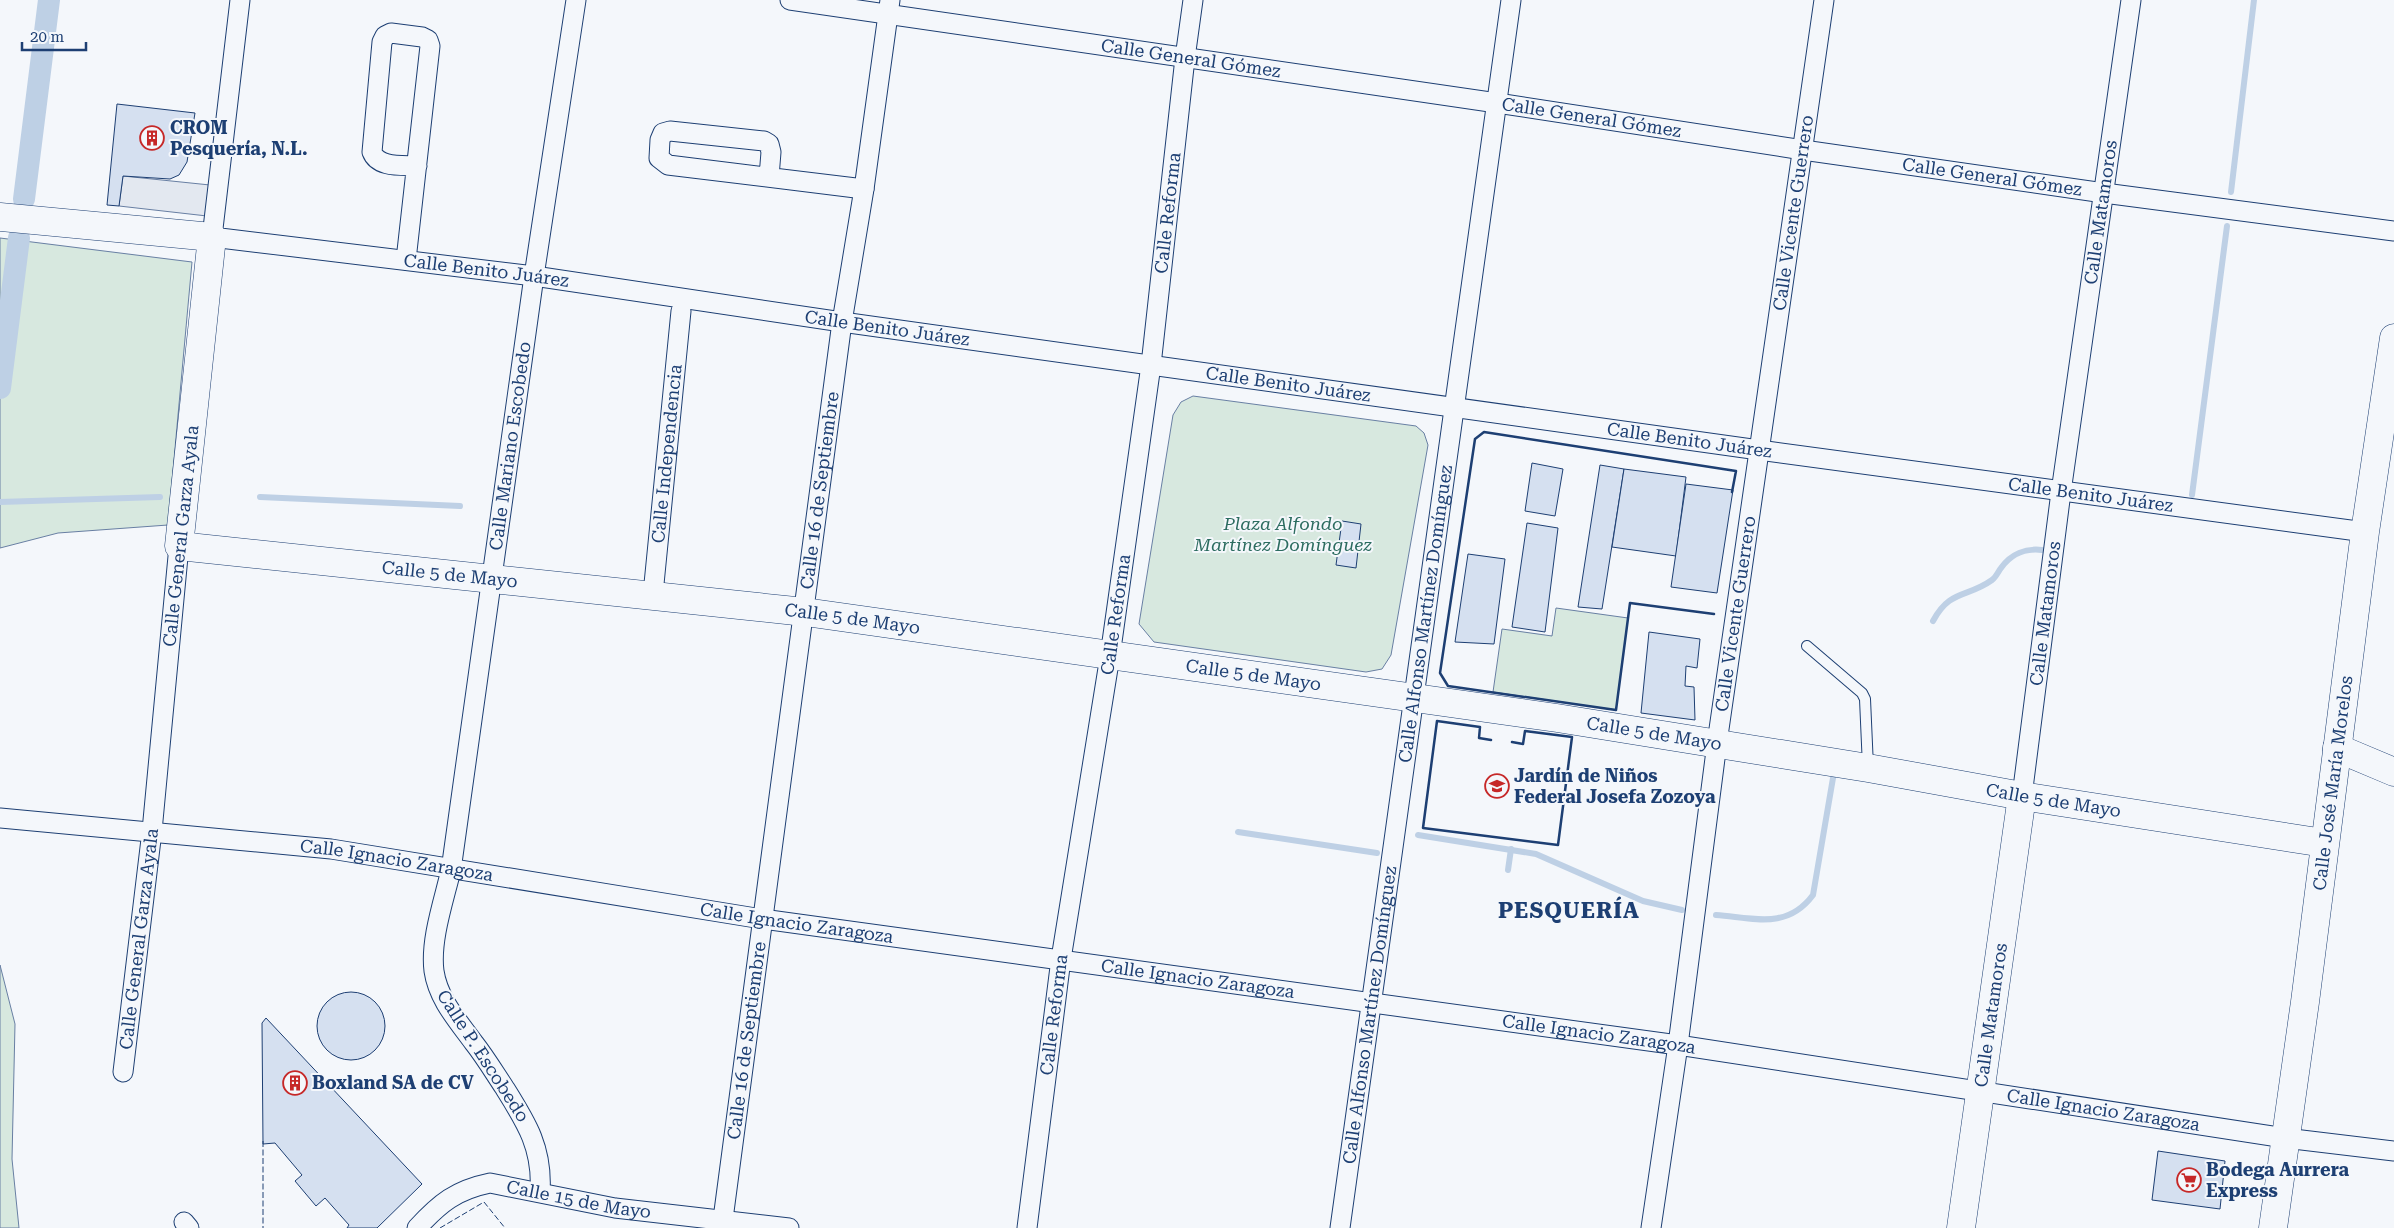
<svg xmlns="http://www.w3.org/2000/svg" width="2394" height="1228" font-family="'Roboto Serif',serif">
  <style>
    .green { fill: #d7e8df; stroke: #687fa3 }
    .parking { fill: #e3e8f0; stroke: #687fa3 }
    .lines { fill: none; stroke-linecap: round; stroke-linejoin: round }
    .stream { stroke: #bed0e5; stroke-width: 6 }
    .canal { stroke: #bed0e5; stroke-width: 22 }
    .building { fill: #d5e0f0; stroke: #1d3f73 }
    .lane-casing { stroke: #1d3f73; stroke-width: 12 }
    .street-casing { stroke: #1d3f73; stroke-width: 21 }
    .secondary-casing { stroke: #1d3f73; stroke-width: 29 }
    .lane { stroke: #f4f7fb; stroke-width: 10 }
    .street { stroke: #f4f7fb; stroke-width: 19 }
    .secondary { stroke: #f4f7fb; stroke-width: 28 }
    .fence { stroke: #1d3f73; stroke-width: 1; stroke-dasharray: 6 2.5; stroke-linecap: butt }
    .wall { stroke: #1d3f73; stroke-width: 2.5 }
    .labels { text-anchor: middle; stroke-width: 4; stroke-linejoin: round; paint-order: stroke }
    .street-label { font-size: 18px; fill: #1d3f73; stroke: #f4f7fb }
    .poi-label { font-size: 18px; font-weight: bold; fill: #1d3f73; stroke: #f4f7fb; text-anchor: start }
    .park-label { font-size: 18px; font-style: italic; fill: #2c6c60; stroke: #f4f7fb }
    .district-label { font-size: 22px; font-weight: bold; letter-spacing: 1px; fill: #1d3f73; stroke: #f4f7fb }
  </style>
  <rect width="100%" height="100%" fill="#f4f7fb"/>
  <g class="green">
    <polygon points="0,238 192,262 168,525 58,533 0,548"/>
    <polygon points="1193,396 1416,426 1424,433 1428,445 1391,655 1382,669 1366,672 1154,642 1139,624 1173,415 1181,402"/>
    <polygon points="1556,608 1628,618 1616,710 1493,692 1502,629 1552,636"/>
    <polygon points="0,965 15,1024 12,1159 19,1228 0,1228"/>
  </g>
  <polygon class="parking" points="123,176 210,185 207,216 119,206"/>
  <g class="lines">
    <g class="stream">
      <polyline points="2231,192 2254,0"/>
      <polyline points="2192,495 2227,226"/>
      <polyline points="260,497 460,506"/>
      <polyline points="0,502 160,497"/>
      <path d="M1933 621C1950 589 1967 598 1992 580 1996 577 1998 572 2001 568 2011 554 2026 548 2042 550"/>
      <polyline points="1238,832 1377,853"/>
      <polyline points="1418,835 1536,854 1643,901 1682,910"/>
      <polyline points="1508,870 1511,849"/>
      <path d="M1716 915C1754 918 1787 930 1813 895L1833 778"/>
    </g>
    <g class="canal">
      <polyline points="24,199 49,0"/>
      <polyline points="0,388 19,238"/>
    </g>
  </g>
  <g class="building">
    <polygon points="117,104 195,113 187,162 179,175 170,179 123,176 119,206 107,205"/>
    <polygon points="1532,463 1563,469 1555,516 1525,511"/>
    <polygon points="1600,465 1624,469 1602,609 1578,607"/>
    <polygon points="1624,469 1686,477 1676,556 1612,547"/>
    <polygon points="1686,484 1733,490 1717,593 1671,587"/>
    <polygon points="1342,521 1361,524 1356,568 1336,565"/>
    <polygon points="1527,523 1558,528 1545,632 1512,627"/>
    <polygon points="1468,554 1505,559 1494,644 1455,642"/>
    <polygon points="1649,632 1700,639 1697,668 1686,666 1685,686 1694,687 1695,720 1641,713"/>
    <circle cx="351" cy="1026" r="34"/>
    <polygon points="266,1018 422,1184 377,1228 347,1228 349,1225 325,1198 316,1206 295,1181 302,1175 275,1143 263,1144 262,1023"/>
    <polygon points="2158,1151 2225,1161 2220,1209 2152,1200"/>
  </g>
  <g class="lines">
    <g class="lane-casing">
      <polyline id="lane" points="1807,646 1862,693 1865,699 1868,767"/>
    </g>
    <g class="street-casing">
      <g id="street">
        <path id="s1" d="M240 0 212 237 534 276 842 322 1759 450 2365 532"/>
        <path id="s2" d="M790 0 1497 103 1803 150 2104 193 2394 231"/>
        <polyline points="769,177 771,152 769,144 764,141 670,131 663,133 660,140 659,158 668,165 864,189"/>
        <path d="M406 260 430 46 428 40 422 37 391 33 385 36 382 42 372 152C378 168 402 165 417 166"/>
        <path id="s3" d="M653 594 681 311"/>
        <path id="s4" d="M2022 796 2061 492 2131 0"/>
        <path id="s5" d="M0 818 331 849 762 919 1678 1045 2285 1138 2394 1151"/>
        <path id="s6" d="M123 1072 152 831 179 546"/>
        <path id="s7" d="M540 1192C543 1148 526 1122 504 1087 494 1072 485 1057 474 1043 458 1021 438 999 434 971 430 940 444 900 451 870L534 276 576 0"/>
        <path id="s8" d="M723 1219 842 322 864 189 890 0"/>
        <polyline points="184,1222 189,1228"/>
        <path id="s9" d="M417 1228C440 1203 456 1190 490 1183L615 1208 789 1228"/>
        <path id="s10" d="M1027 1228 1061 959 1110 656 1151 365 1185 58 1193 0"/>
        <path id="s11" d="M1340 1228 1511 0"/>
        <path id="s12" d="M1651 1228 1678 1045 1717 743 1824 0"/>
      </g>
    </g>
    <g class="secondary-casing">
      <g id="secondary">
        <path id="s13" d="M0 217 212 237 179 546 805 612 1557 718 1868 768 2022 796 2324 843"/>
        <polyline points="2337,748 2394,772"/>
        <path id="s14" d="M1961 1228 2022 796"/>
        <path id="s15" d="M2273 1228 2305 1002 2365 532 2394 338"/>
      </g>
    </g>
    <use href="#lane" class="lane"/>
    <use href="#street" class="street"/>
    <use href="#secondary" class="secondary"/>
    <g class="fence">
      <polyline points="263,1141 263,1228"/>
      <polyline points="440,1228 484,1202 505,1228"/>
    </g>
    <g class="wall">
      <polyline points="1714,614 1630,603 1616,710 1448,686 1440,673 1475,439 1484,432 1736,471 1732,492"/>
      <polyline points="1491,740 1479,738 1480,727 1437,721 1423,828 1558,845 1572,737 1525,731 1523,744 1512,742"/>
    </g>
  </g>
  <defs>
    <g id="building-ring" transform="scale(1.25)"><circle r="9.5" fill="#f4f7fb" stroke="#c62828" stroke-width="1.5"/><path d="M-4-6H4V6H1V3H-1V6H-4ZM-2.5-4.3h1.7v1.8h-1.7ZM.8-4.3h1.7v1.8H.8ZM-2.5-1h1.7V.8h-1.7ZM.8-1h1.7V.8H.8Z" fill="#c62828"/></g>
    <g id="school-ring" transform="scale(1.25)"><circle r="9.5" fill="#f4f7fb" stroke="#c62828" stroke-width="1.5"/><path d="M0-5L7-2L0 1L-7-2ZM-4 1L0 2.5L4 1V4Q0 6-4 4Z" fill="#c62828"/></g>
    <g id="supermarket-ring" transform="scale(1.25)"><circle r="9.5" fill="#f4f7fb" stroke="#c62828" stroke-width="1.5"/><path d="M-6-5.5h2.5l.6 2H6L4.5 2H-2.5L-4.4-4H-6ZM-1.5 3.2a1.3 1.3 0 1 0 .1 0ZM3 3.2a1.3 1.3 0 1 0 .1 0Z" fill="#c62828"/></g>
  </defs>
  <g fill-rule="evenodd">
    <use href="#building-ring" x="152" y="138"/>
    <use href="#school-ring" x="1497" y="786"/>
    <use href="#building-ring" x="295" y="1083"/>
    <use href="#supermarket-ring" x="2189" y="1180"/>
  </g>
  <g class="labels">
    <g class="street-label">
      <text dy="6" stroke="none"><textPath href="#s2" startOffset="405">Calle General Gómez</textPath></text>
      <text dy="6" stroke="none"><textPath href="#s2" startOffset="810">Calle General Gómez</textPath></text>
      <text dy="6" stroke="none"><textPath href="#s2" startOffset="1215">Calle General Gómez</textPath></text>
      <text dy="6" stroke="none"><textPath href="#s10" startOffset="1025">Calle Reforma</textPath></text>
      <text dy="6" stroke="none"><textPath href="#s12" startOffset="1025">Calle Vicente Guerrero</textPath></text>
      <text dy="6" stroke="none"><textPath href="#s4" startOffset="589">Calle Matamoros</textPath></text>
      <text dy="6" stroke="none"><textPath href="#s1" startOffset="515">Calle Benito Juárez</textPath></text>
      <text dy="6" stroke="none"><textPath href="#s1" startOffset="920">Calle Benito Juárez</textPath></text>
      <text dy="6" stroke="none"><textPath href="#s1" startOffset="1325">Calle Benito Juárez</textPath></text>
      <text dy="6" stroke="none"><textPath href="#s1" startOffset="1730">Calle Benito Juárez</textPath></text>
      <text dy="6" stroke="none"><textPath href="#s7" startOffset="781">Calle Mariano Escobedo</textPath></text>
      <text dy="6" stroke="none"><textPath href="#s3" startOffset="141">Calle Independencia</textPath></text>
      <text dy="6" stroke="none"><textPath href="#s8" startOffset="735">Calle 16 de Septiembre</textPath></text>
      <text dy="6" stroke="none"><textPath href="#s1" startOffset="2135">Calle Benito Juárez</textPath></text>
      <text transform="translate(181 536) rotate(-84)" y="6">Calle General Garza Ayala</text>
      <text dy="6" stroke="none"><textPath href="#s13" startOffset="796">Calle 5 de Mayo</textPath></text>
      <text dy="6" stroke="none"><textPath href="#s11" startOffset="620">Calle Alfonso Martínez Domínguez</textPath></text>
      <text dy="6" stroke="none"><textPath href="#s12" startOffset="620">Calle Vicente Guerrero</textPath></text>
      <text dy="6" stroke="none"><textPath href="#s4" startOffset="184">Calle Matamoros</textPath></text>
      <text dy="6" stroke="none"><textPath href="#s10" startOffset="620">Calle Reforma</textPath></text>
      <text dy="6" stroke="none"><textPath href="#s13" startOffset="1201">Calle 5 de Mayo</textPath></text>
      <text dy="6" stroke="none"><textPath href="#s13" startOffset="1606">Calle 5 de Mayo</textPath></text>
      <text dy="6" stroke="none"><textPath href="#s13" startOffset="2011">Calle 5 de Mayo</textPath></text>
      <text dy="6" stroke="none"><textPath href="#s15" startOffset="449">Calle José María Morelos</textPath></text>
      <text dy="6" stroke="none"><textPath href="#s13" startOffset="2416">Calle 5 de Mayo</textPath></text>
      <text dy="6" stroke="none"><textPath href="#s5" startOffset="399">Calle Ignacio Zaragoza</textPath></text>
      <text dy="6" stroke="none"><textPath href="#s5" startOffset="804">Calle Ignacio Zaragoza</textPath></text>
      <text dy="6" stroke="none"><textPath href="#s6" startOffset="134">Calle General Garza Ayala</textPath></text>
      <text dy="6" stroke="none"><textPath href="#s5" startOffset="1209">Calle Ignacio Zaragoza</textPath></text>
      <text dy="6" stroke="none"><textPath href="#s10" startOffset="215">Calle Reforma</textPath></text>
      <text dy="6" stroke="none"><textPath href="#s11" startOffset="215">Calle Alfonso Martínez Domínguez</textPath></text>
      <text dy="6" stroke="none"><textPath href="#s14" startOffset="215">Calle Matamoros</textPath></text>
      <text dy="6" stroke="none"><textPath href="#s5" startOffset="1614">Calle Ignacio Zaragoza</textPath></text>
      <text dy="6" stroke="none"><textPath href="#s8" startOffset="180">Calle 16 de Septiembre</textPath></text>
      <text transform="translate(483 1056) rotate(57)" y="6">Calle P. Escobedo</text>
      <text dy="6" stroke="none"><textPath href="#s5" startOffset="2124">Calle Ignacio Zaragoza</textPath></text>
      <text dy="6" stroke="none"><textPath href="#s9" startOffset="178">Calle 15 de Mayo</textPath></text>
    </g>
    <g class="poi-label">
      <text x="170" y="134">CROM<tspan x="170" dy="21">Pesquería, N.L.</tspan></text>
      <text x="1514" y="782">Jardín de Niños<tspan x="1514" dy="21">Federal Josefa Zozoya</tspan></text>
      <text x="312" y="1089">Boxland SA de CV</text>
      <text x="2206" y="1176">Bodega Aurrera<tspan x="2206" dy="21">Express</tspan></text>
    </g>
    <g class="park-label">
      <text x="1283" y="530">Plaza Alfondo<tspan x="1283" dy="21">Martínez Domínguez</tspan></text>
    </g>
    <g class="district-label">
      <text x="1569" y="918">PESQUERÍA</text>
    </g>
  </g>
  <path d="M22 42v8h64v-8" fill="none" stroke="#1d3f73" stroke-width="2.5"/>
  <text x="30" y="42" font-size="15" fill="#1d3f73" stroke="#f4f7fb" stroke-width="4" paint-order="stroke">20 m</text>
</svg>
